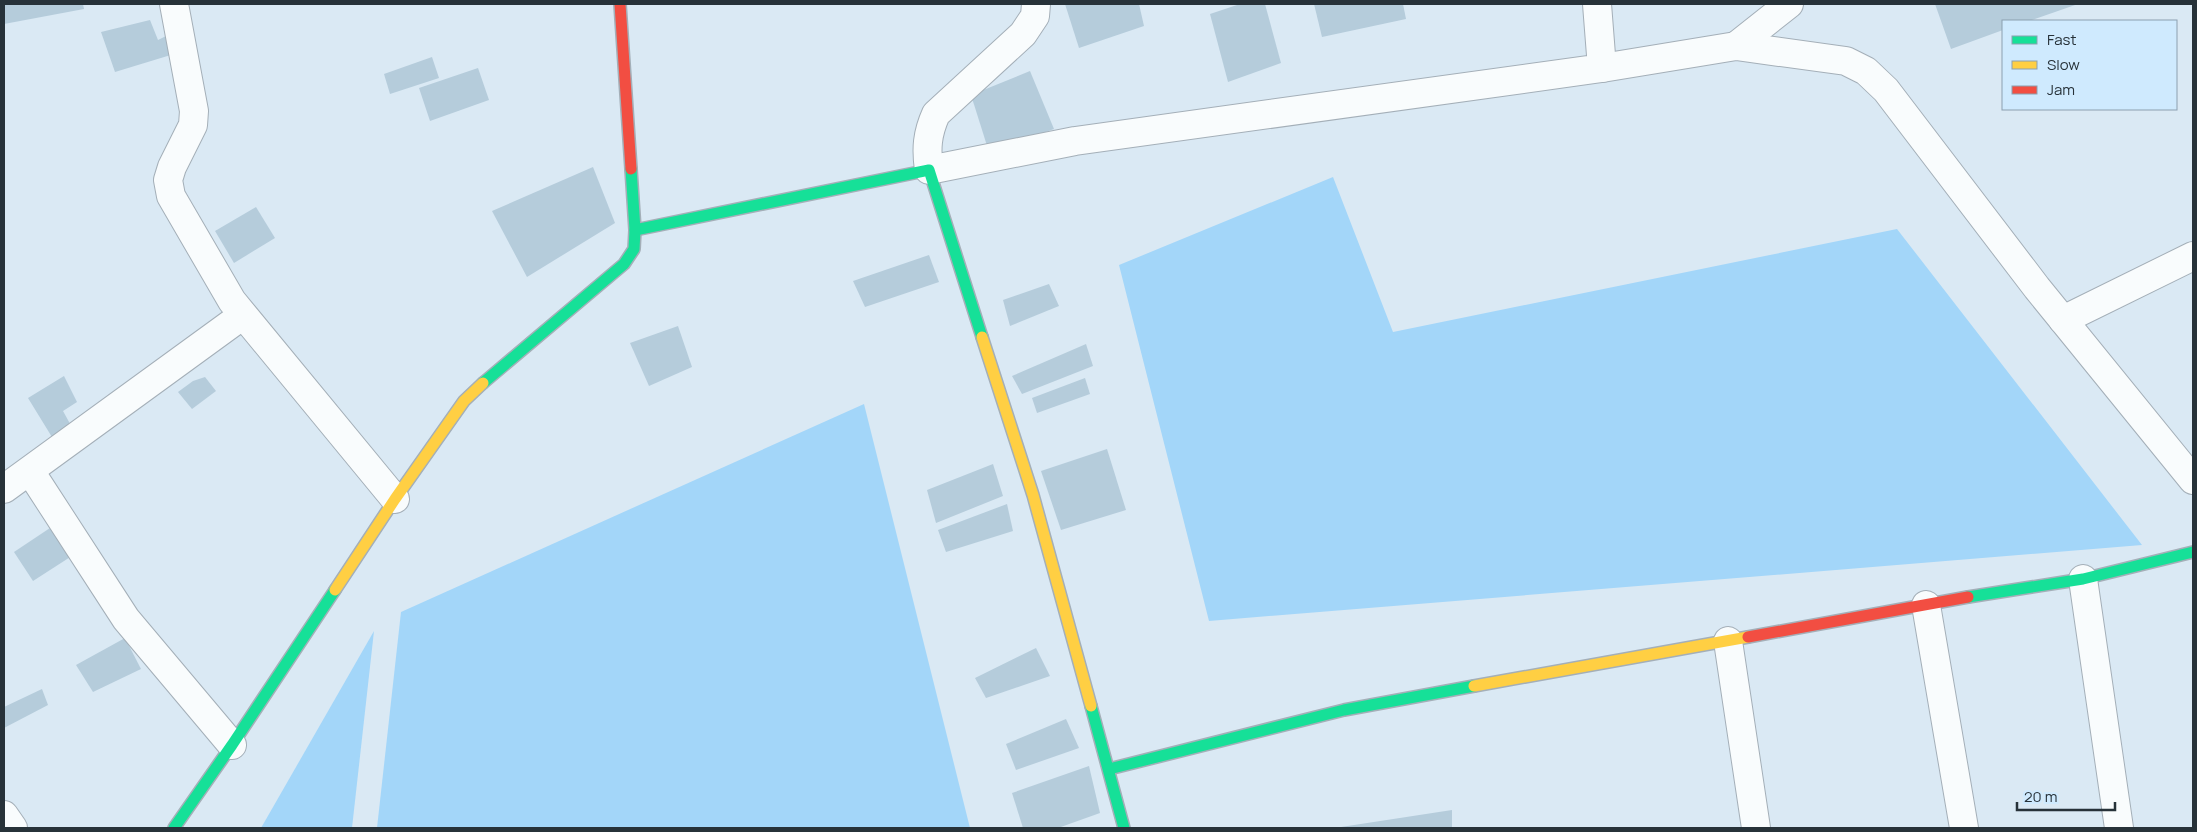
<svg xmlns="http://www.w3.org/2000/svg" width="2197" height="832" font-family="Manrope,sans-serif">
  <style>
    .water { fill: #a3d6f9 }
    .building { fill: #b5ccdb }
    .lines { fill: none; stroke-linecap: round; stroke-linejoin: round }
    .street-casing { stroke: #a4afb8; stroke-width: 30 }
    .fast-casing { stroke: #a4afb8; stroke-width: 14 }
    .slow-casing { stroke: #a4afb8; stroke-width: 14 }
    .jam-casing { stroke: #a4afb8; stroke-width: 14 }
    .street { stroke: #f9fcfd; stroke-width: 28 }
    .fast { stroke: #16e098; stroke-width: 11 }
    .slow { stroke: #ffcf43; stroke-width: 11 }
    .jam { stroke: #f24e42; stroke-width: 11 }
  </style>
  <rect width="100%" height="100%" fill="#dae9f4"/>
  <g class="water">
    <polygon points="1333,177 1393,332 1897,229 2142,545 1209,621 1119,265"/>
    <polygon points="864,404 970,828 377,828 401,612"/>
    <polygon points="374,631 352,828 261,828"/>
  </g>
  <g class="building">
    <polygon points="4,4 83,4 84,9 4,24"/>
    <polygon points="1065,4 1139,4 1144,26 1079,48"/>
    <polygon points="1240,4 1265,4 1281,63 1228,82 1210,14"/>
    <polygon points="1314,4 1403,4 1406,19 1322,37"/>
    <polygon points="1935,4 2078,4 2029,21 2003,21 2003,30 1951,49"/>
    <polygon points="150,20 158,40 170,34 174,54 115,72 101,32"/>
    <polygon points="432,57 439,78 390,94 384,74"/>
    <polygon points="478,68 489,100 430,121 419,88"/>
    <polygon points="1030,71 1054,129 989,152 971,95"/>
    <polygon points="593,167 615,223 527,277 492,211"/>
    <polygon points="256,207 275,238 234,263 215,231"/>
    <polygon points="929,255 939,282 865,307 853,281"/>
    <polygon points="1049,284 1059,306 1010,326 1003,300"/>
    <polygon points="678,326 692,367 649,386 630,343"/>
    <polygon points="1086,344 1093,366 1022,394 1012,376"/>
    <polygon points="64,376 77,402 63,411 74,431 55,442 28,398"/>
    <polygon points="205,377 216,391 192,409 178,392 193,381"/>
    <polygon points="1085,378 1090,394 1037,413 1032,398"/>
    <polygon points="1107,449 1126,510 1061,530 1041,471"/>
    <polygon points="993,464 1003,496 936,523 927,490"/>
    <polygon points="1007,504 1013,531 946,552 938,530"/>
    <polygon points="59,522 78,552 33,581 14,552"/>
    <polygon points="125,638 141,669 93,692 76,665"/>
    <polygon points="1036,648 1050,676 986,698 975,678"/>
    <polygon points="42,689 48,705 4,728 4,707"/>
    <polygon points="1066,719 1079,748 1016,770 1006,744"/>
    <polygon points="1089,766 1100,813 1058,828 1023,828 1012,793"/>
    <polygon points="1452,810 1452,828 1341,828 1341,827"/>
  </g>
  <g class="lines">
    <g class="street-casing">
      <g id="street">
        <polyline points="174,4 194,111 193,125 172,167 168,180 171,196 232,301 395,499"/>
        <path d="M1036 4 1035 16 1023 34 936 114C927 134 926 149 929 170L1075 141 1602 68 1597 4"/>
        <polyline points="1736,46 1789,4"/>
        <polyline points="1602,68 1736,46 1846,61 1866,71 1886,90 2037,288 2193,480"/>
        <polyline points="2063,320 2193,256"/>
        <polyline points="30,471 126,619 232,745"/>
        <polyline points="4,489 243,315"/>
        <polyline points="2083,579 2119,828"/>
        <polyline points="1926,605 1964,828"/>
        <polyline points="1728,641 1756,828"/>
        <polyline points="4,815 13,828"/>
      </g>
    </g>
    <g class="fast-casing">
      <g id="fast">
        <polyline points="635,230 929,170 982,337"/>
        <polyline points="483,383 624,264 634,249 635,230 631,169"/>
        <polyline points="1968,597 2083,579 2193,552"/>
        <polyline points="1091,706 1124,828"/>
        <polyline points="1109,769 1344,710 1474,686"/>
        <polyline points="174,828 232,745 335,590"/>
      </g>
    </g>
    <g class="slow-casing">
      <g id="slow">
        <polyline points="982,337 1033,495 1091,706"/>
        <polyline points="335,590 395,499 464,401 483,383"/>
        <polyline points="1474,686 1748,637"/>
      </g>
    </g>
    <g class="jam-casing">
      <g id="jam">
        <polyline points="620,4 631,169"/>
        <polyline points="1748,637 1968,597"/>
      </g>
    </g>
    <use href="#street" class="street"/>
    <use href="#fast" class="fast"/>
    <use href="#slow" class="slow"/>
    <use href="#jam" class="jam"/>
  </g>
  <rect width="2197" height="832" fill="none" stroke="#273239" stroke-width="10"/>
  <rect x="2002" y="20" width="175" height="90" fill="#cfeafe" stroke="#8ca0af"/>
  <rect x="2012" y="36" width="25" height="8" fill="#16e098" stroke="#8ca0af"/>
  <text x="2047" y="45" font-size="15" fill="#273239">Fast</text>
  <rect x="2012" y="61" width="25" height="8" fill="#ffcf43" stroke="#8ca0af"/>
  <text x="2047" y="70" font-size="15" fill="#273239">Slow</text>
  <rect x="2012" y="86" width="25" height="8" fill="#f24e42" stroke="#8ca0af"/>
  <text x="2047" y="95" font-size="15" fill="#273239">Jam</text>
  <path d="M2017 802v8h98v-8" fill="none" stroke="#273239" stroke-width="2.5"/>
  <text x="2024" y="802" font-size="15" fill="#273239" stroke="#cfeafe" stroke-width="4" paint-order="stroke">20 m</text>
</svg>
